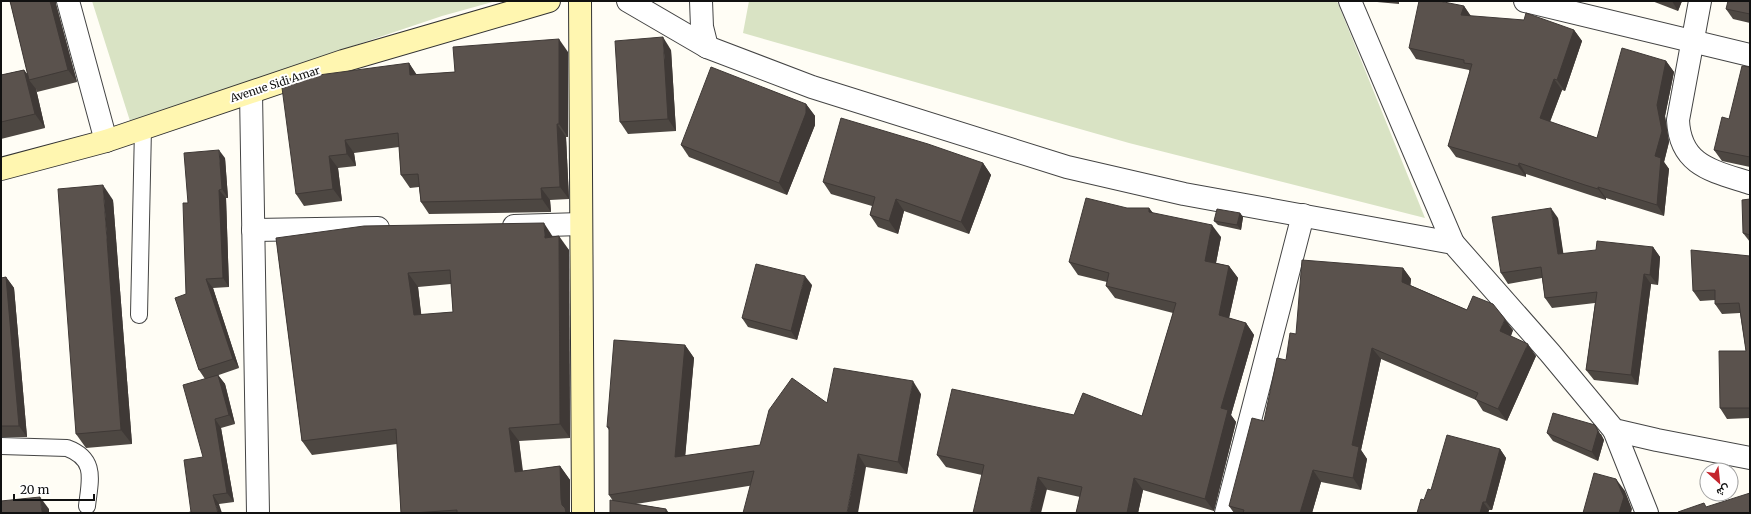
<svg xmlns="http://www.w3.org/2000/svg" width="1751" height="514" font-family="Merriweather,Vazirmatn,serif">
  <style>
    .cemetery { fill: #d9e3c4 }
    .lines { fill: none; stroke-linecap: round; stroke-linejoin: round }
    .lane-casing { stroke: #444; stroke-width: 18 }
    .street-casing { stroke: #444; stroke-width: 24 }
    .secondary-casing { stroke: #333; stroke-width: 24 }
    .lane { stroke: #fff; stroke-width: 16 }
    .street { stroke: #fff; stroke-width: 22 }
    .secondary { stroke: #fff6b0; stroke-width: 22 }
    .wall { fill: #4d4742; fill-rule: evenodd }
    .shaded-wall { fill: #3f3936 }
    .building { fill: #5a524d; stroke: #3f3936; fill-rule: evenodd }
    .labels { text-anchor: middle; stroke-width: 4; stroke-linejoin: round; paint-order: stroke }
    .street-label { font-size: 11px; fill: #111; stroke: #fff }
  </style>
  <rect width="100%" height="100%" fill="#fffdf5"/>
  <g class="cemetery">
    <polygon points="92,1 496,1 442,16 130,121"/>
    <polygon points="749,1 1337,1 1425,218 1129,143 743,33"/>
  </g>
  <g class="lines">
    <g class="lane-casing">
      <g id="lane">
        <polyline points="139,315 143,128"/>
        <path d="M1 446 67 448C97 459 90 480 87 506"/>
      </g>
    </g>
    <g class="street-casing">
      <g id="street">
        <polyline points="68,1 106,141"/>
        <polyline points="628,1 707,47 812,87 1067,167 1184,194 1453,243 1550,353 1614,430 1657,440 1750,458"/>
        <polyline points="701,1 702,27 707,47"/>
        <polyline points="1350,1 1453,243"/>
        <polyline points="1525,1 1750,55"/>
        <path d="M1700 1 1678 120C1680 166 1713 171 1750 183"/>
        <polyline points="251,93 258,513"/>
        <polyline points="514,226 581,224"/>
        <polyline points="253,230 378,228"/>
        <polyline points="1614,430 1647,513"/>
        <polyline points="1226,513 1303,215"/>
      </g>
    </g>
    <g class="secondary-casing">
      <g id="secondary">
        <polyline points="580,1 583,513"/>
        <polyline points="1,169 106,141 343,61 549,1"/>
      </g>
    </g>
    <use href="#lane" class="lane"/>
    <use href="#street" class="street"/>
    <use href="#secondary" class="secondary"/>
  </g>
  <g class="wall">
    <polygon points="10,1 56,1 56,4 77,82 37,92 36,89 45,128 1,139 1,75 24,70 28,75"/>
    <polygon points="1377,1 1399,1 1399,4 1377,2"/>
    <polygon points="1652,1 1682,1 1678,11"/>
    <polygon points="1750,1 1750,23 1733,19 1726,9"/>
    <polygon points="1464,6 1471,16 1574,30 1582,41 1565,91 1562,90 1550,122 1597,138 1666,61 1674,72 1665,116 1669,142 1664,162 1669,169 1664,216 1606,198 1606,200 1593,196 1526,174 1526,177 1456,157 1448,146 1470,72 1469,70 1416,59 1409,48"/>
    <polygon points="671,50 676,131 628,134 620,122"/>
    <polygon points="568,52 568,137 566,137 569,199 550,200 551,212 429,214 421,202 419,187 410,188 401,175 399,147 354,153 356,166 338,168 342,201 304,206 296,194 409,63 417,75 455,72"/>
    <polygon points="1750,67 1750,167 1722,161 1714,150 1729,119"/>
    <polygon points="806,104 815,116 815,125 787,195 689,157 681,145"/>
    <polygon points="225,158 228,198 226,198 229,287 213,288 239,368 213,377 218,375 225,384 235,424 221,428 234,502 219,504 191,512 203,457 205,379 199,370 186,294 188,203"/>
    <polygon points="983,163 991,175 969,234 904,211 898,234 878,227 870,215 872,206 831,194 823,182"/>
    <polygon points="1750,199 1750,242 1743,233"/>
    <polygon points="113,200 132,444 86,448 76,434"/>
    <polygon points="1127,208 1149,208 1153,213 1221,237 1216,263 1229,266 1238,278 1229,318 1246,323 1254,335 1231,415 1236,422 1214,511 1143,490 1138,513 1076,513 1080,497 946,467 937,455 1074,415 1142,416 1173,313 1115,298 1106,286 1107,282 1078,275 1069,262"/>
    <polygon points="1240,213 1243,217 1241,230 1218,225 1214,221"/>
    <polygon points="1558,218 1563,254 1653,247 1660,257 1658,285 1651,284 1638,385 1594,380 1586,370 1595,303 1552,308 1545,298 1542,278 1508,284 1501,273"/>
    <path d="M553 237 569 250 570 438 519 441 523 471 560 466 570 480V513H401L397 444 312 455 302 441 276 238ZM451 284 453 312 421 315 418 287Z"/>
    <polygon points="1750,256 1750,418 1727,419 1720,408 1746,351 1740,313 1722,314 1715,304 1715,300 1700,301 1693,291"/>
    <polygon points="1403,268 1411,279 1410,285 1513,330 1511,336 1536,356 1507,421 1483,411 1476,400 1381,359 1361,450 1367,459 1361,490 1321,482 1312,513 1234,513 1229,506 1264,421 1296,334"/>
    <polygon points="6,277 14,288 27,437 1,437 1,278"/>
    <polygon points="812,285 797,340 748,327 742,318"/>
    <polygon points="685,345 694,358 685,456 760,445 827,403 921,394 907,474 866,467 636,504 666,509 669,513 610,513 613,501 609,495 609,430 607,427"/>
    <polygon points="1547,433 1601,434 1604,440 1598,461 1553,441"/>
    <polygon points="1500,449 1506,458 1492,510 1489,510 1488,513 1417,513 1431,490"/>
  </g>
  <g class="shaded-wall">
    <polygon points="50,1 56,1 56,4 77,82 68,70"/>
    <polygon points="1672,1 1682,1 1678,11"/>
    <polygon points="1464,6 1471,17 1461,15"/>
    <polygon points="1574,30 1582,41 1565,91 1557,80"/>
    <polygon points="663,37 671,50 676,131 668,119"/>
    <polygon points="559,39 568,52 568,137 559,124"/>
    <polygon points="1666,61 1674,72 1665,116 1669,142 1664,162 1669,169 1664,216 1657,205 1655,156 1657,105"/>
    <polygon points="409,63 417,76 410,75"/>
    <polygon points="24,70 31,79 29,80 36,89 45,128 35,114"/>
    <polygon points="1554,79 1562,90 1547,129 1540,118"/>
    <polygon points="806,104 815,116 815,125 787,195 779,183"/>
    <polygon points="557,124 566,137 569,199 560,187"/>
    <polygon points="345,140 354,153 356,166 347,154"/>
    <polygon points="219,150 225,158 228,198 222,189"/>
    <polygon points="329,156 338,168 342,201 333,189"/>
    <polygon points="983,163 991,175 969,234 961,222"/>
    <polygon points="1519,163 1526,174 1526,177 1518,166"/>
    <polygon points="103,185 113,200 132,444 121,430"/>
    <polygon points="1598,187 1606,198 1606,200 1598,189"/>
    <polygon points="541,188 550,200 551,212 542,199"/>
    <polygon points="219,190 226,198 229,287 223,278"/>
    <polygon points="896,199 904,211 898,234 889,221"/>
    <polygon points="1149,208 1158,220 1149,212"/>
    <polygon points="1551,208 1558,218 1565,264 1558,254"/>
    <polygon points="1240,213 1243,217 1241,230 1237,225"/>
    <polygon points="544,223 553,237 545,238"/>
    <polygon points="1212,225 1221,237 1214,273 1205,261"/>
    <polygon points="559,236 569,250 570,438 560,424"/>
    <polygon points="1653,247 1660,257 1658,285 1650,275"/>
    <polygon points="1229,266 1238,278 1227,327 1219,315"/>
    <polygon points="1403,268 1411,279 1410,293 1402,282"/>
    <polygon points="408,273 418,287 423,329 414,315"/>
    <polygon points="1644,274 1651,284 1638,385 1631,375"/>
    <polygon points="805,276 812,285 797,340 791,331"/>
    <polygon points="6,277 14,288 27,437 19,426"/>
    <polygon points="206,279 213,288 239,368 233,359"/>
    <polygon points="1505,319 1513,330 1508,343 1500,331"/>
    <polygon points="1246,323 1254,335 1231,415 1236,422 1214,511 1205,499 1221,408"/>
    <polygon points="1528,344 1536,356 1507,421 1498,409"/>
    <polygon points="685,345 694,358 684,470 675,457"/>
    <polygon points="1372,348 1381,359 1361,450 1367,459 1361,490 1353,478 1352,445"/>
    <polygon points="218,375 225,384 235,424 229,415"/>
    <polygon points="913,381 921,394 907,474 898,462"/>
    <polygon points="215,419 221,428 234,502 227,493"/>
    <polygon points="1595,425 1604,440 1598,461 1592,452"/>
    <polygon points="509,428 519,441 524,486 515,472"/>
    <polygon points="1500,449 1506,458 1492,510 1486,502"/>
    <polygon points="858,454 866,467 858,513 847,513"/>
    <polygon points="560,466 570,480 570,513 566,513 562,505 561,499"/>
    <polygon points="1313,470 1321,482 1312,513 1300,513"/>
    <polygon points="1038,477 1047,489 1041,513 1030,513"/>
    <polygon points="1134,478 1143,490 1138,513 1127,513"/>
    <polygon points="1616,479 1625,491 1632,509 1631,513 1619,513"/>
    <polygon points="213,495 219,504 222,513 218,513"/>
    <polygon points="40,497 49,509 49,513 42,513"/>
    <polygon points="1483,502 1489,510 1488,513 1480,513"/>
  </g>
  <g class="building">
    <polygon points="10,1 50,1 68,70 29,80"/>
    <polygon points="1419,1 1439,1 1464,6 1461,15 1524,20 1526,13 1574,30 1557,80 1554,79 1540,118 1597,138 1622,48 1666,61 1657,105 1662,131 1655,156 1661,158 1657,205 1598,187 1598,189 1585,185 1519,163 1518,166 1448,146 1472,64 1464,63 1464,60 1409,48"/>
    <polygon points="1728,1 1750,1 1750,14 1726,9"/>
    <polygon points="663,37 668,119 620,122 615,41"/>
    <polygon points="559,39 559,124 557,124 560,187 541,188 542,199 421,202 418,174 401,175 398,133 345,140 347,154 329,156 333,189 296,194 281,80 409,63 410,75 455,72 453,47"/>
    <polygon points="1742,66 1750,67 1750,157 1714,150 1722,117 1729,119"/>
    <polygon points="711,67 806,104 806,113 779,183 681,145"/>
    <polygon points="24,70 35,114 1,122 1,75"/>
    <polygon points="841,118 928,144 983,163 961,222 896,199 889,221 870,215 875,197 823,182"/>
    <polygon points="219,150 222,189 219,190 223,278 206,279 233,359 199,370 175,298 186,294 183,203 188,203 184,153"/>
    <polygon points="103,185 121,430 76,434 58,189"/>
    <polygon points="1086,198 1127,208 1149,208 1149,212 1212,225 1205,261 1229,266 1219,315 1246,323 1221,408 1228,410 1205,499 1134,478 1127,513 1076,513 1082,487 1038,477 1030,513 973,513 984,465 937,455 952,389 1074,415 1083,393 1142,416 1176,303 1106,286 1109,273 1069,262"/>
    <polygon points="1750,199 1750,235 1743,233 1742,200"/>
    <polygon points="1551,208 1558,254 1596,250 1597,241 1653,247 1650,275 1644,274 1631,375 1586,370 1597,292 1545,298 1541,267 1501,273 1492,217"/>
    <polygon points="1217,209 1240,213 1237,225 1214,221"/>
    <path d="M544 223 545 238 559 236 560 424 509 428 515 472 560 466 561 499 562 505 565 508 566 513H457V510L413 513H401L396 429 302 441 276 238 364 226ZM450 270 453 312 414 315 408 273Z"/>
    <polygon points="1691,250 1750,256 1750,408 1720,408 1719,351 1746,351 1739,303 1715,304 1715,290 1693,291"/>
    <polygon points="1302,260 1403,268 1402,282 1467,310 1473,296 1493,304 1505,319 1500,331 1528,344 1498,409 1475,399 1478,393 1372,348 1352,445 1359,447 1353,478 1313,470 1300,513 1243,513 1244,510 1229,506 1252,418 1264,421 1277,358 1286,360 1290,333 1296,334"/>
    <polygon points="756,264 805,276 791,331 742,318"/>
    <polygon points="6,277 19,426 1,426 1,278"/>
    <polygon points="614,340 685,345 675,457 760,445 769,410 792,378 827,403 834,368 913,381 898,462 858,454 847,513 743,513 754,471 609,495 609,427 607,427"/>
    <polygon points="218,375 229,415 215,419 227,493 213,495 218,513 186,513 191,512 184,460 203,457 183,385"/>
    <polygon points="1553,413 1595,425 1598,431 1592,452 1547,433"/>
    <polygon points="1447,435 1500,449 1486,502 1483,502 1480,513 1417,513 1421,499 1424,500 1428,489 1431,490"/>
    <polygon points="1594,473 1616,479 1624,497 1619,513 1583,513"/>
    <polygon points="1750,493 1750,513 1678,513 1678,512 1704,503 1706,507"/>
    <polygon points="40,497 42,513 1,513 1,501"/>
    <polygon points="610,500 666,509 666,513 610,513"/>
  </g>
  <g class="labels">
    <g class="street-label">
      <text transform="translate(275 84) rotate(-18)" y="4">Avenue Sidi Amar</text>
    </g>
  </g>
  <rect width="1751" height="514" fill="none" stroke="#111111" stroke-width="4"/>
  <g transform="translate(1719 482) rotate(153)"><circle r="19" fill="#ffffff" stroke="#a0a0a0"/>
  <path d="M0-3L7 15L0 10L-7 15Z" fill="#c4262e"/>
  <text y="-6" font-size="11" font-weight="bold" text-anchor="middle" fill="#111111">ش</text>
  </g>
  <path d="M14 494v6h80v-6" fill="none" stroke="#111111" stroke-width="2"/>
  <text x="20" y="494" font-size="12" fill="#111111" stroke="#ffffff" stroke-width="3" paint-order="stroke">20 m</text>
</svg>
